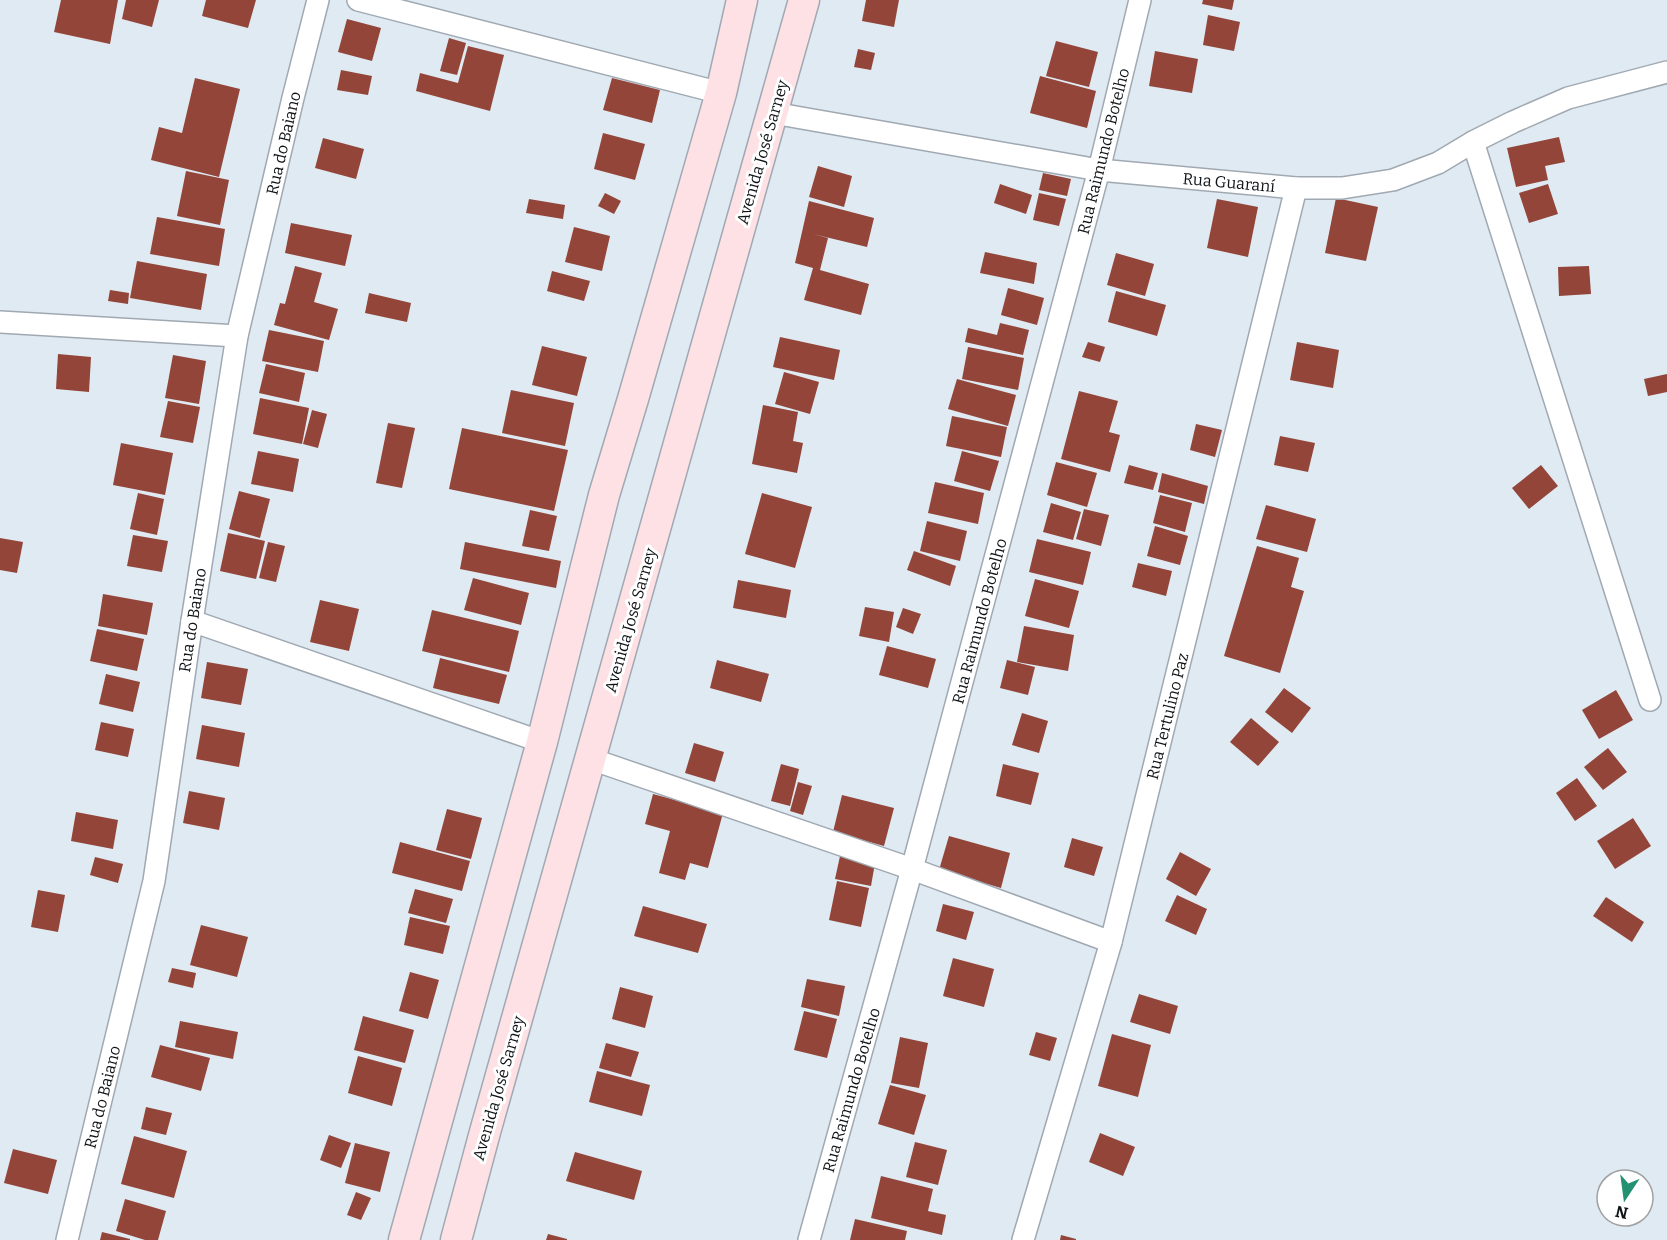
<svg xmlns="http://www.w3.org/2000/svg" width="1667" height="1240" font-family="Bitter,serif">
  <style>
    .building { fill: #924538 }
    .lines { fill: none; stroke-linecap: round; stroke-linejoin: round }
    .minor-casing { stroke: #a0a9b2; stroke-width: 24 }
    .secondary-casing { stroke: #a0a9b2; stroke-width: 33 }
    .minor { stroke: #fff; stroke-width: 21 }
    .secondary { stroke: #fee1e5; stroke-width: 30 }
    .labels { text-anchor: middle; stroke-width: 6; stroke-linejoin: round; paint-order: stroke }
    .street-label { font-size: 16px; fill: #0f1316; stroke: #fff }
  </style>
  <rect width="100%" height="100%" fill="#e0eaf3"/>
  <g class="building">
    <polygon points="61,0 118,0 110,44 54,32"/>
    <polygon points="126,0 159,0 152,27 122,19"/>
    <polygon points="206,0 256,0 248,28 202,16"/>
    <polygon points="866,0 899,0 894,27 862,21"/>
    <polygon points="1203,0 1234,0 1232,10 1202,4"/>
    <polygon points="1208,15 1240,22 1234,51 1203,45"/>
    <polygon points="347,19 381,28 372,61 338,52"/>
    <polygon points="449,38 466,43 457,75 440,71"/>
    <polygon points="1056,41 1098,52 1089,87 1046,76"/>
    <polygon points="468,46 504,55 490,111 416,91 420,73 458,83"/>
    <polygon points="858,49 875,53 871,70 854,67"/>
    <polygon points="1155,51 1198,59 1192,93 1149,86"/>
    <polygon points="341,70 372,76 368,95 337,90"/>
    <polygon points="1040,76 1096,91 1087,128 1030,113"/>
    <polygon points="195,78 240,89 219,177 151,160 159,127 182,133"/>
    <polygon points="612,78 660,90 652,123 603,110"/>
    <polygon points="603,133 645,144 635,180 594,169"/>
    <polygon points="1559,137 1565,162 1545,166 1548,180 1516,187 1507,148"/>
    <polygon points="323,138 364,149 356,179 315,168"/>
    <polygon points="818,166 852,176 844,207 809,197"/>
    <polygon points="186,171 229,180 220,225 177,216"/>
    <polygon points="1043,173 1071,179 1067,196 1039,190"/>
    <polygon points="1000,184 1032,195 1026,214 994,203"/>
    <polygon points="1548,184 1558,214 1529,223 1519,193"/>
    <polygon points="605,193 621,201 614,214 598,206"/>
    <polygon points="1039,193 1066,199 1059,226 1033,220"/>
    <polygon points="1336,198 1378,207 1366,261 1325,253"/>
    <polygon points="529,199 565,205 563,219 526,213"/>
    <polygon points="1217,199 1258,207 1248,257 1207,248"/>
    <polygon points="809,201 874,218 867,247 813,234 828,238 820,270 869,284 861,315 804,300 813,268 795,263"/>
    <polygon points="157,217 225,229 219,266 150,254"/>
    <polygon points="291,223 352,235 345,266 285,253"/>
    <polygon points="574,227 610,236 602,271 565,262"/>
    <polygon points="985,252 1037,263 1034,284 980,273"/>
    <polygon points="1116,253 1154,264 1145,296 1107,285"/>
    <polygon points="137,261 207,274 201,310 130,298"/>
    <polygon points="295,266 322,273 314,302 338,309 329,340 274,325 280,303 285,304"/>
    <polygon points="1589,266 1591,294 1559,296 1558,267"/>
    <polygon points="552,271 590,281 584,301 547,291"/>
    <polygon points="1008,288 1044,298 1037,325 1001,315"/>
    <polygon points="110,290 129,293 128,304 108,301"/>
    <polygon points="1116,291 1166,305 1157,336 1108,322"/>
    <polygon points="369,293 411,303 407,322 365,313"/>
    <polygon points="1000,323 1029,330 1023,355 965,342 968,328 997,335"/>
    <polygon points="269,330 324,341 318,372 262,361"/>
    <polygon points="780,337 840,350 834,380 773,367"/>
    <polygon points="1088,342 1105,347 1100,362 1082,357"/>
    <polygon points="1297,342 1339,350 1333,388 1290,380"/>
    <polygon points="542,346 587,357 577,396 532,385"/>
    <polygon points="968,347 1024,358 1018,390 962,379"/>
    <polygon points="58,354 91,357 89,392 56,389"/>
    <polygon points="173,355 206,361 199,404 165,398"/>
    <polygon points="266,364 305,373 299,402 259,393"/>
    <polygon points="784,372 819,382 810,414 775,404"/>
    <polygon points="1667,374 1667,392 1648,396 1644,379"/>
    <polygon points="957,379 1016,395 1008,426 948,409"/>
    <polygon points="511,390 574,403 565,446 502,433"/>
    <polygon points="1079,391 1118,401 1109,432 1120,435 1110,472 1061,459"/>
    <polygon points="260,398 309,408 302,444 253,434"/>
    <polygon points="168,401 200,407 193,443 160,437"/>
    <polygon points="763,405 798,412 793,441 803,443 797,473 752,464"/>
    <polygon points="312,410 327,414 318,448 303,444"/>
    <polygon points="952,416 1007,427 1001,457 946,446"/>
    <polygon points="388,423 415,428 402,488 376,483"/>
    <polygon points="1196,424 1222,430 1215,457 1190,450"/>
    <polygon points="462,428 568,450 554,511 449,489"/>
    <polygon points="1280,436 1315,443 1308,472 1274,465"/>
    <polygon points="121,443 173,453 165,495 113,485"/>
    <polygon points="258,451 299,459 293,492 251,484"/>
    <polygon points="962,451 999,461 990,491 954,481"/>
    <polygon points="1056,462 1097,473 1087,507 1047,495"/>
    <polygon points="1129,465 1158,473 1153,490 1124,483"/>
    <polygon points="1541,465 1558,486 1529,509 1512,488"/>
    <polygon points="1162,473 1208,486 1204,504 1158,492"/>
    <polygon points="935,482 984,493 978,524 928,513"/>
    <polygon points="239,491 270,499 260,538 229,529"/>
    <polygon points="138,493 164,499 157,535 130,529"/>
    <polygon points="762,493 812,507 795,568 745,554"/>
    <polygon points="1160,495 1192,503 1185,532 1153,523"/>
    <polygon points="1051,503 1081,512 1073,540 1043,532"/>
    <polygon points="1266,505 1316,519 1307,552 1256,539"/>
    <polygon points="1084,509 1109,515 1101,546 1076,539"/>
    <polygon points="530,510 557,516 549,551 522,546"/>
    <polygon points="927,521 967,531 960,561 920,551"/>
    <polygon points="1155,526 1188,536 1180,565 1147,556"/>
    <polygon points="228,533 265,541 256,579 220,571"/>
    <polygon points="133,535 168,541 162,572 127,566"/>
    <polygon points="0,538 23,542 17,573 0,570"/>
    <polygon points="1037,539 1091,552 1083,585 1029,572"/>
    <polygon points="268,542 285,546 276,582 259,578"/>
    <polygon points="465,542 561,561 556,588 460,569"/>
    <polygon points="1257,546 1299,558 1291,587 1304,591 1280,673 1224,656"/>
    <polygon points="914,551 956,566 950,586 907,570"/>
    <polygon points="1138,563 1172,571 1166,596 1132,587"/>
    <polygon points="473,578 529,593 521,625 464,610"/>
    <polygon points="1035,579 1079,591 1069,628 1025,616"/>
    <polygon points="738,580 791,590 786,618 733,608"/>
    <polygon points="103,594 153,603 147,635 98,626"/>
    <polygon points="320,600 359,609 349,651 310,642"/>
    <polygon points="865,607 894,612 889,642 859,636"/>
    <polygon points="903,608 921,614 913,634 896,627"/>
    <polygon points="432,610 519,631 509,672 422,651"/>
    <polygon points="1024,626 1074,635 1068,671 1017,662"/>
    <polygon points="97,629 144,639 137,671 90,661"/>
    <polygon points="887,646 936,659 928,688 879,675"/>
    <polygon points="440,658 507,675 499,704 433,688"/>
    <polygon points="717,660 769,674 761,702 710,688"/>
    <polygon points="1007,660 1035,667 1028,695 1000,688"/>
    <polygon points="207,662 248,669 241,705 201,698"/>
    <polygon points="106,674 140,682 133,712 99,704"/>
    <polygon points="1284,688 1311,708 1292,733 1265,712"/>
    <polygon points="1616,690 1633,720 1599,739 1582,710"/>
    <polygon points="1022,713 1048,721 1039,753 1012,745"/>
    <polygon points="1251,718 1279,742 1258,766 1230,742"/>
    <polygon points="101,722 134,729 128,757 95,750"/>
    <polygon points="202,725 245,733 239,767 196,759"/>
    <polygon points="694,743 724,752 715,782 685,773"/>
    <polygon points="1608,748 1627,772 1603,790 1584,767"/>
    <polygon points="781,764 799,769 790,806 771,801"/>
    <polygon points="1003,764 1039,773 1031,805 996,796"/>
    <polygon points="1577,778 1597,806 1575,821 1556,793"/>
    <polygon points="798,782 812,786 803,815 790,811"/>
    <polygon points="189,791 225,798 219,830 183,823"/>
    <polygon points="653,794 723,813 708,868 690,863 685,880 659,873 670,831 645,824"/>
    <polygon points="842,795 894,808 884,846 833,832"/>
    <polygon points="447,809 482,818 471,859 436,850"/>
    <polygon points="76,812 118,820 113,849 71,841"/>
    <polygon points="1633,818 1651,846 1615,869 1597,841"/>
    <polygon points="949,836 1010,853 1001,888 939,870"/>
    <polygon points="1072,838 1103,847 1094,876 1064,867"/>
    <polygon points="400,842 470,861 462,891 392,873"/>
    <polygon points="1180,852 1211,869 1196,896 1166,879"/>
    <polygon points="840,856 875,863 871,886 835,879"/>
    <polygon points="95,857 123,864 118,883 90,875"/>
    <polygon points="837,881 869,888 861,927 829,920"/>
    <polygon points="415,889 453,899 446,923 408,913"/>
    <polygon points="38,890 65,895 58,932 31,927"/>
    <polygon points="1177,895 1207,909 1196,935 1165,921"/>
    <polygon points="1606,897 1644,922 1632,942 1593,916"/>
    <polygon points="943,904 974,912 966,940 936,931"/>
    <polygon points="643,906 707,924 698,953 634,936"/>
    <polygon points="410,917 450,926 443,954 404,945"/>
    <polygon points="201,925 248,937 237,977 190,965"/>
    <polygon points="953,958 994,969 984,1007 943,996"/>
    <polygon points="172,968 196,973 193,988 168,982"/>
    <polygon points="410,972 439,980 428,1019 399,1011"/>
    <polygon points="807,979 845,986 839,1016 801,1007"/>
    <polygon points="620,987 653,996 645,1028 612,1019"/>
    <polygon points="1139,994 1178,1006 1170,1034 1130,1022"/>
    <polygon points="804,1011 837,1019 827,1058 794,1050"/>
    <polygon points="363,1016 414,1030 405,1063 354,1050"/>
    <polygon points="180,1021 238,1032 233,1059 175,1047"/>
    <polygon points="1036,1032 1057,1038 1050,1061 1029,1055"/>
    <polygon points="1112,1034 1151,1045 1138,1097 1098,1086"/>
    <polygon points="900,1037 928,1043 919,1088 891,1083"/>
    <polygon points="606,1043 639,1052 631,1077 599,1068"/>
    <polygon points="160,1045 210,1058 201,1091 151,1077"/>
    <polygon points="358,1056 402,1068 392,1106 348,1093"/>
    <polygon points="597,1071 650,1085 642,1116 589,1102"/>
    <polygon points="890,1085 926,1095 914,1135 878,1124"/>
    <polygon points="146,1107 172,1113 166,1135 141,1129"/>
    <polygon points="1100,1133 1135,1147 1123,1176 1089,1162"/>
    <polygon points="329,1135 351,1143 341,1168 320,1160"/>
    <polygon points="134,1136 187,1151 174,1198 121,1184"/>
    <polygon points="915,1142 947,1150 938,1185 906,1177"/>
    <polygon points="355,1143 390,1152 380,1192 345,1183"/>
    <polygon points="13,1149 57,1160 48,1194 4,1183"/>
    <polygon points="575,1152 642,1171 634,1200 566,1181"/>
    <polygon points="881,1176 933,1189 928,1211 946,1215 942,1235 871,1218"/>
    <polygon points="356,1192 371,1198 361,1220 347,1215"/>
    <polygon points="125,1199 166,1211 158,1240 145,1240 116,1231"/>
    <polygon points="855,1219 907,1231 905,1240 850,1240"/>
    <polygon points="102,1232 130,1239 130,1240 100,1240"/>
    <polygon points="548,1234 567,1239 567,1240 546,1240"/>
    <polygon points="1061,1235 1076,1239 1076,1240 1060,1240"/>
  </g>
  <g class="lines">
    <g class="minor-casing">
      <g id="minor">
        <polyline points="358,0 721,93"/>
        <polyline points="773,113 1099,170 1296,188 1342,188 1393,180 1438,163 1473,142 1513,122 1568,98 1667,72"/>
        <polyline points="1473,142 1650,700"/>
        <polyline points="0,322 237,336"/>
        <polyline points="192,621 542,742"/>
        <polyline points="591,759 912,869 1111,942"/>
        <polyline points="67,1240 154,881 192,621 237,336 293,98 318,0"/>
        <polyline points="809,1240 912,869 1099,170 1140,0"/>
        <polyline points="1023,1240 1111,942 1296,188"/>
      </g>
    </g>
    <g class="secondary-casing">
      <g id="secondary">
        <polyline points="404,1240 542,742 604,495 633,399 721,93 742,0"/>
        <polyline points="456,1240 485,1132 804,0"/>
      </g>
    </g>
    <use href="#minor" class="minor"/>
    <use href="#secondary" class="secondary"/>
  </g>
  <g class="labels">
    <g class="street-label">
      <text transform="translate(283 143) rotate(-77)" y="6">Rua do Baiano</text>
      <text transform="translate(1103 151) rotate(-76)" y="6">Rua Raimundo Botelho</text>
      <text transform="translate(762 152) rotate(-74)" y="6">Avenida José Sarney</text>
      <text transform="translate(1229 182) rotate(5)" y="6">Rua Guaraní</text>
      <text transform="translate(192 620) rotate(-81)" y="6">Rua do Baiano</text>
      <text transform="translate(630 620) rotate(-74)" y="6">Avenida José Sarney</text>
      <text transform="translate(979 621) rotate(-75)" y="6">Rua Raimundo Botelho</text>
      <text transform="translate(1167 716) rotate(-76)" y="6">Rua Tertulino Paz</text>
      <text transform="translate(498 1088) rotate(-74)" y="6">Avenida José Sarney</text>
      <text transform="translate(851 1090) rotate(-74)" y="6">Rua Raimundo Botelho</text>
      <text transform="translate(102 1097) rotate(-76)" y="6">Rua do Baiano</text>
    </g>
  </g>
  <g transform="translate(1625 1198) rotate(193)"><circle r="28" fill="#ffffff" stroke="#9fa1a2" stroke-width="1.5"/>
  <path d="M0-4.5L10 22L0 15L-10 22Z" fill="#249272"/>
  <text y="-9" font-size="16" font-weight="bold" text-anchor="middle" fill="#0f1316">N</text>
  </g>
</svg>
